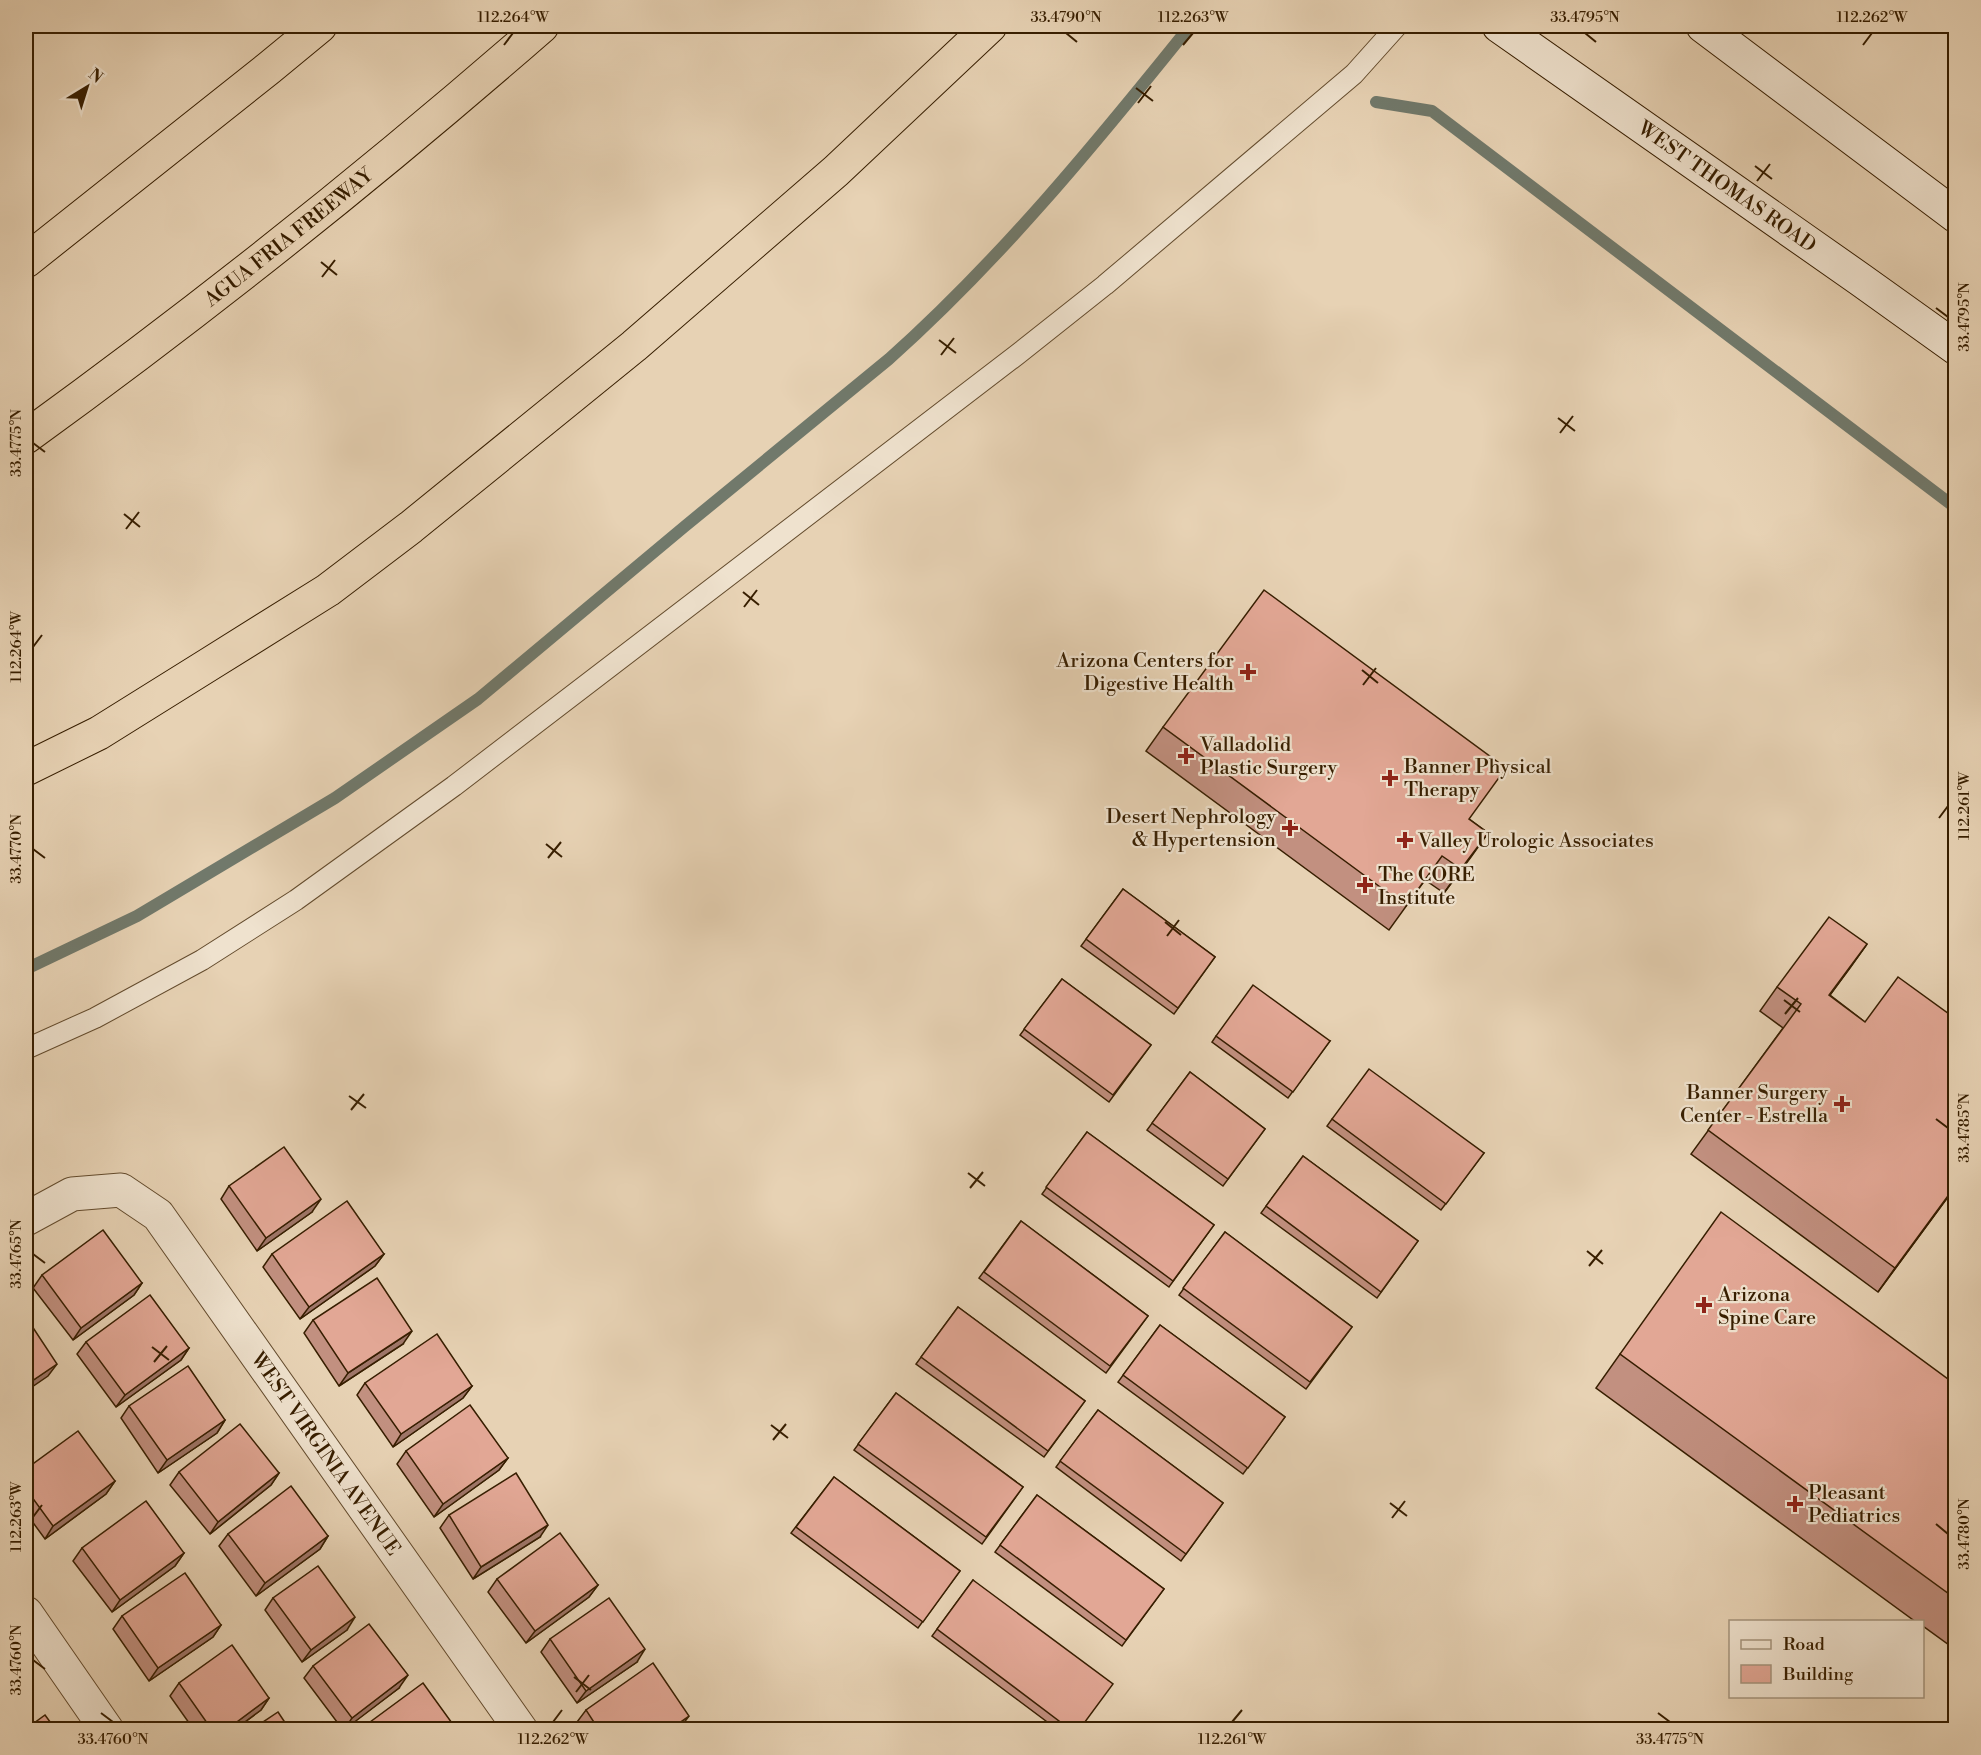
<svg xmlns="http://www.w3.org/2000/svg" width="1981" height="1755" font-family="'Libre Bodoni',serif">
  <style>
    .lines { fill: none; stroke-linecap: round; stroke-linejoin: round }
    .stream { stroke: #71796b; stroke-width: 12 }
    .lane-casing { stroke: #634b2d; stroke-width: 22 }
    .street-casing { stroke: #634b2d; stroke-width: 35 }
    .secondary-casing { stroke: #371e00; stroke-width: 35 }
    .highway-casing { stroke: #371e00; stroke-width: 35 }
    .lane { stroke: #efe2ce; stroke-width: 20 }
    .street { stroke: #efe2ce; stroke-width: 33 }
    .secondary { stroke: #efe2ce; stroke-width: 33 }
    .highway { stroke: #e7d2b4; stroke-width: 33 }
    .wall { fill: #c29080; stroke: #371e00; stroke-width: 1.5 }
    .shaded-wall { fill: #9e7568; stroke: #371e00; stroke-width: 1.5 }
    .building { fill: #e2a795; stroke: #371e00; stroke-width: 1.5 }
    .ticks { fill: none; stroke: #371e00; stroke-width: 2 }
    .poi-dot { fill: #8f2418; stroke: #efe2ce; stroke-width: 2 }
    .labels { text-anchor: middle; stroke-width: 4.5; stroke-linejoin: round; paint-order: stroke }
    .street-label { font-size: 20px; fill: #371e00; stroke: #efe2ce }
    .poi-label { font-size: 20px; fill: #371e00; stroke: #efe2ce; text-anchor: start }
    .neatline { fill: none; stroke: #371e00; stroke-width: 2 }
    .ticks-label { font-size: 15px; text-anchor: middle; fill: #371e00 }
  </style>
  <rect width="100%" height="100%" fill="#e7d2b4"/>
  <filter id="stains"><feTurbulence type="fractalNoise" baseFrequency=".00333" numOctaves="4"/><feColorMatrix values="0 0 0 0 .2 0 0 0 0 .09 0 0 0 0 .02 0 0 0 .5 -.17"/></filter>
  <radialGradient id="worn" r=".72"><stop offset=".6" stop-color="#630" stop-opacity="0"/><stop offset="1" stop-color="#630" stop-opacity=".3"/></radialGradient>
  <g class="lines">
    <g class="stream">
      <polyline points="1376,102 1432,111 1956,508"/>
      <path d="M26 969 137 916 335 798 478 699 684 527 889 359C1001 259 1096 143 1190 26"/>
    </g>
    <g class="lane-casing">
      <polyline id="lane" points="26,1049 95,1018 202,960 296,900 454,786 1018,354 1105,285 1354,74 1397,26"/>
    </g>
    <g class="street-casing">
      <g id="street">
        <path id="s1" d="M26 1219 72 1194 121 1190 158 1215 521 1730"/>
        <polyline points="26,1613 107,1730"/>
      </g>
    </g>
    <g class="secondary-casing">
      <g id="secondary">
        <path id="s2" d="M1499 26 1861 280 1956 348"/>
        <polyline points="1703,26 1956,216"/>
      </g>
    </g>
    <g class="highway-casing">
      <g id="highway">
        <polyline points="26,261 269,68 320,26"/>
        <path id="s3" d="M26 437C204 308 376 171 542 26"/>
        <polyline points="26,769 99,733 208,665 328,590 411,527 634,346 836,171 990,26"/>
      </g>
    </g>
    <use href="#lane" class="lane"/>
    <use href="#street" class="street"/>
    <use href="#secondary" class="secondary"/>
    <use href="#highway" class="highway"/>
  </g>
  <g class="wall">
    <polygon points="1163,727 1469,819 1488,833 1444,893 1425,880 1389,930 1146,751"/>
    <polygon points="1123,889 1215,957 1174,1014 1081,946"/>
    <polygon points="1867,944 1830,995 1865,1022 1956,1019 1956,1186 1878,1292 1691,1154 1783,1028 1760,1011 1777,987"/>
    <polygon points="1062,979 1151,1045 1109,1102 1020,1035"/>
    <polygon points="1216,1036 1330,1041 1288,1098 1212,1042"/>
    <polygon points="1190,1072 1265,1129 1223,1186 1147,1130"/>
    <polygon points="1332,1119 1484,1153 1441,1210 1327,1126"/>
    <polygon points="1087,1132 1214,1225 1169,1287 1042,1194"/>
    <polygon points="1303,1156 1418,1241 1377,1298 1261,1213"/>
    <polygon points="229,1186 312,1212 257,1251 221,1199"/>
    <polygon points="1021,1221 1148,1316 1106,1373 979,1278"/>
    <polygon points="1225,1232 1352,1327 1306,1389 1179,1295"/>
    <polygon points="272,1254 384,1254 375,1266 300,1319 263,1267"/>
    <polygon points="42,1275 142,1283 134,1295 73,1340 33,1288"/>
    <polygon points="958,1307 1085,1401 1044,1457 916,1364"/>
    <polygon points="313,1320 403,1344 339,1386 304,1333"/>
    <polygon points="1160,1325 1285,1417 1243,1474 1118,1382"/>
    <polygon points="86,1342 189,1348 181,1360 116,1407 77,1354"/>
    <polygon points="1620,1354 1956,1385 1956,1650 1923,1626 1923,1622 1916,1622 1596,1388"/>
    <polygon points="365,1383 472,1386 463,1398 393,1447 357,1395"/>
    <polygon points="896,1393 1023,1487 982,1544 854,1450"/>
    <polygon points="129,1406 225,1420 217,1433 158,1473 121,1418"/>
    <polygon points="1098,1410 1223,1503 1181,1561 1056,1467"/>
    <polygon points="406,1451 508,1458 499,1470 434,1517 397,1464"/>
    <polygon points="26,1469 115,1481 106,1494 45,1539 26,1513"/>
    <polygon points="179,1472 279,1473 271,1485 210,1534 170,1485"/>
    <polygon points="834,1477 960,1571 918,1628 791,1533"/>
    <polygon points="1037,1495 1164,1589 1122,1646 995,1552"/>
    <polygon points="449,1515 540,1537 473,1579 440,1528"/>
    <polygon points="228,1534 328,1536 320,1549 256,1596 219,1546"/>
    <polygon points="82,1548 184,1553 175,1566 112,1612 73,1561"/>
    <polygon points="497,1579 598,1585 589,1597 526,1643 488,1592"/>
    <polygon points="973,1580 1079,1730 1058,1730 932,1636"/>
    <polygon points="273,1598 347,1630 302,1662 265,1610"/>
    <polygon points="122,1616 221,1625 213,1637 149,1681 113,1629"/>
    <polygon points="550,1639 637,1662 577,1703 541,1652"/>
    <polygon points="313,1666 399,1688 343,1730 304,1678"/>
    <polygon points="179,1683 269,1698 261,1710 234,1730 194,1730 170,1696"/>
    <polygon points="586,1710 680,1728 679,1730 582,1730 577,1722"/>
  </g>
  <g class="shaded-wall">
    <polygon points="1488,833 1471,857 1444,893 1461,869"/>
    <polygon points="1867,944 1850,968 1812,1019 1829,995"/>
    <polygon points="1956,1185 1956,1186 1878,1292 1895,1268"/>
    <polygon points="321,1199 312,1212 257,1251 266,1238"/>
    <polygon points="384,1254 375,1266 300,1319 309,1307"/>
    <polygon points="142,1283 134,1295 73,1340 81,1328"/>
    <polygon points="412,1331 403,1344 339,1386 348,1373"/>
    <polygon points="189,1348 181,1360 116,1407 125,1395"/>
    <polygon points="57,1364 48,1376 26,1391 26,1385"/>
    <polygon points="472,1386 463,1398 393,1447 401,1434"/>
    <polygon points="225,1420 217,1433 158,1473 167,1460"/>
    <polygon points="508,1458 499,1470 434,1517 443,1504"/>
    <polygon points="279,1473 271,1485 210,1534 218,1522"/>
    <polygon points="115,1481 106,1494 45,1539 53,1526"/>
    <polygon points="548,1525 540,1537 473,1579 481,1567"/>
    <polygon points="328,1536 320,1549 256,1596 265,1583"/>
    <polygon points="184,1553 175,1566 112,1612 120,1600"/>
    <polygon points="598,1585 589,1597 526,1643 535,1631"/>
    <polygon points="355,1617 347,1630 302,1662 311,1650"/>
    <polygon points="221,1625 213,1637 149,1681 158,1668"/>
    <polygon points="645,1649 637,1662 577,1703 586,1691"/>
    <polygon points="408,1675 399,1688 344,1730 352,1718"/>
    <polygon points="269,1698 261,1710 234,1730 226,1730"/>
    <polygon points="689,1716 680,1728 679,1730 669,1730"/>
  </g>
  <g class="building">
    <polygon points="1264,590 1506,768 1469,819 1488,833 1461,869 1442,856 1406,906 1163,727"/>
    <polygon points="1123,889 1215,957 1178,1008 1086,939"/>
    <polygon points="1829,917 1867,944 1829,995 1865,1022 1898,977 1956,1019 1956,1185 1895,1268 1708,1130 1801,1004 1777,987"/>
    <polygon points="1062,979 1151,1045 1113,1095 1024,1029"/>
    <polygon points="1253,985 1330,1041 1293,1092 1216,1036"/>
    <polygon points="1369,1069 1484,1153 1446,1204 1332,1119"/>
    <polygon points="1190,1072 1265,1129 1228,1179 1152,1123"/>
    <polygon points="1087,1132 1214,1225 1173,1281 1046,1187"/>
    <polygon points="284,1147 321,1199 266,1238 229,1186"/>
    <polygon points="1303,1156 1418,1241 1381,1292 1266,1206"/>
    <polygon points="347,1201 384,1254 309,1307 272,1254"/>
    <polygon points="1721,1212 1956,1385 1956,1599 1620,1354"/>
    <polygon points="1021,1221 1148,1316 1110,1366 984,1272"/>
    <polygon points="103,1230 142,1283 81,1328 42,1275"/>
    <polygon points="1225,1232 1352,1327 1310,1382 1183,1288"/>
    <polygon points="377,1278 412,1331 348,1373 313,1320"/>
    <polygon points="150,1295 189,1348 125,1395 86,1342"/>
    <polygon points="958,1307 1085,1401 1048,1451 921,1357"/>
    <polygon points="26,1317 57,1364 26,1385"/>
    <polygon points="1160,1325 1285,1417 1248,1468 1123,1375"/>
    <polygon points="437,1334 472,1386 401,1434 365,1383"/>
    <polygon points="188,1366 225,1420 167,1460 129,1406"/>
    <polygon points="896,1393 1023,1487 986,1537 858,1444"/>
    <polygon points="470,1405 508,1458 443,1504 406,1451"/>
    <polygon points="1098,1410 1223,1503 1186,1554 1060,1461"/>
    <polygon points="240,1424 279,1473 218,1522 179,1472"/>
    <polygon points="78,1431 115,1481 53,1526 26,1489 26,1469"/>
    <polygon points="516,1473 548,1525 481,1567 449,1515"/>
    <polygon points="834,1477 960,1571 923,1622 796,1527"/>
    <polygon points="291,1486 328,1536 265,1583 228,1534"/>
    <polygon points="1037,1495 1164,1589 1126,1640 1000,1545"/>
    <polygon points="146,1501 184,1553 120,1600 82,1548"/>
    <polygon points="560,1533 598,1585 535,1631 497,1579"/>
    <polygon points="318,1566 355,1617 311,1650 273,1598"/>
    <polygon points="185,1573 221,1625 158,1668 122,1616"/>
    <polygon points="973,1580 1113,1684 1079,1730 1071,1730 937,1629"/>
    <polygon points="609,1598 645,1649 586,1691 550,1639"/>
    <polygon points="369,1624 408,1675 352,1718 313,1666"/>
    <polygon points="232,1645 269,1698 226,1730 212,1730 179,1683"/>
    <polygon points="653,1663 689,1716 669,1730 599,1730 586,1710"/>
    <polygon points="423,1683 457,1730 363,1730 362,1728"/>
    <polygon points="278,1712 290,1730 251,1730"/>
    <polygon points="45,1715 56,1730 26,1730 26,1729"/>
  </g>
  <path class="ticks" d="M1066 33 1077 42M1585 33 1596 42M504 45 513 33M1183 45 1193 33M1863 45 1872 33M1136 88 1153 101M1138 103 1151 86M1755 166 1772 179M1757 181 1770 164M321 262 337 275M322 277 335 260M1936 308 1948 317M939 340 956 353M941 355 954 338M1558 418 1575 431M1560 433 1573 416M33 443 45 452M124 514 140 527M126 529 139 512M743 592 759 605M744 607 757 590M33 647 42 635M1362 670 1378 683M1363 685 1376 668M1939 818 1948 806M546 844 562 857M33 849 45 858M548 858 561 842M1165 922 1181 935M1167 936 1179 920M1784 1000 1800 1012M1785 1014 1798 998M349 1096 366 1108M351 1110 364 1094M1936 1119 1948 1128M968 1173 985 1186M970 1188 983 1172M1587 1251 1603 1264M33 1254 45 1263M1589 1266 1602 1250M152 1347 169 1360M154 1362 167 1346M771 1425 788 1438M773 1440 786 1424M1390 1503 1407 1516M33 1517 42 1505M1392 1518 1405 1501M1936 1524 1948 1534M33 1660 45 1669M574 1677 591 1690M576 1692 589 1675M101 1713 113 1722M1658 1713 1670 1722M553 1722 562 1710M1232 1722 1242 1710"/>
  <g class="poi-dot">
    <path d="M1245 663h6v6h6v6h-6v6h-6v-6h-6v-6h6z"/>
    <path d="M1183 747h6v6h6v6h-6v6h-6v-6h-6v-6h6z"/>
    <path d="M1387 769h6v6h6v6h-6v6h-6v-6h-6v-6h6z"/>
    <path d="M1287 819h6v6h6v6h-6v6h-6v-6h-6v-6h6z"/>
    <path d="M1402 831h6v6h6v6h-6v6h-6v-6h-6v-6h6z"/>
    <path d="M1362 876h6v6h6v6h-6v6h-6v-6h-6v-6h6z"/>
    <path d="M1839 1095h6v6h6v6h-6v6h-6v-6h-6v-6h6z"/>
    <path d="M1701 1296h6v6h6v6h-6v6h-6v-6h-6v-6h6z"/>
    <path d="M1792 1495h6v6h6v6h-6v6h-6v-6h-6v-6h6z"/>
  </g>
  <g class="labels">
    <g class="street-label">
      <text dy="7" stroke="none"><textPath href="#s2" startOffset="279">WEST THOMAS ROAD</textPath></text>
      <text dy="7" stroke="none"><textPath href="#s3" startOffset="330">AGUA FRIA FREEWAY</textPath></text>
      <text dy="7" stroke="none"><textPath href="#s1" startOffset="438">WEST VIRGINIA AVENUE</textPath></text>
    </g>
    <g class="poi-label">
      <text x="1234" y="667" text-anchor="end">Arizona Centers for<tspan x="1234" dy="23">Digestive Health</tspan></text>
      <text x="1200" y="751">Valladolid<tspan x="1200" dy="23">Plastic Surgery</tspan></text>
      <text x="1404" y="773">Banner Physical<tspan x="1404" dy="23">Therapy</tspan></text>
      <text x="1276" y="823" text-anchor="end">Desert Nephrology<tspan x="1276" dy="23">&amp; Hypertension</tspan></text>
      <text x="1418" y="847">Valley Urologic Associates</text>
      <text x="1378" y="881">The CORE<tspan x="1378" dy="23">Institute</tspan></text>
      <text x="1828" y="1099" text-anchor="end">Banner Surgery<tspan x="1828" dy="23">Center - Estrella</tspan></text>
      <text x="1718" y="1301">Arizona<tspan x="1718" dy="23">Spine Care</tspan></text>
      <text x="1808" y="1499">Pleasant<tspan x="1808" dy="23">Pediatrics</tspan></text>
    </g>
  </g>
  <rect width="1981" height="1755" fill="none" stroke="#e7d2b4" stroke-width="66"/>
  <rect x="1729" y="1620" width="195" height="78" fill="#efe2ce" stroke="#a5947c" stroke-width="1.5"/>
  <rect x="1741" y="1640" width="30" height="9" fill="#efe2ce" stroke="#a5947c" stroke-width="1.5"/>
  <text x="1783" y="1650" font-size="18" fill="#371e00">Road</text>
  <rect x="1741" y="1665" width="30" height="18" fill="#e2a795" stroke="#a5947c" stroke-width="1.5"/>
  <text x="1783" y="1680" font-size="18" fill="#371e00">Building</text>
  <g transform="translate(87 87) rotate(38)" stroke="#efe2ce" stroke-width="4.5" paint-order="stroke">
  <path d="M0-4.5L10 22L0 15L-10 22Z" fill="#371e00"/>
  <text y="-9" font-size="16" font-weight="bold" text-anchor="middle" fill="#371e00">N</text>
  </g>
  <rect x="33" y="33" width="1915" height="1689" class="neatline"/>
  <g class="ticks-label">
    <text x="513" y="22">112.264°W</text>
    <text x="1066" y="22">33.4790°N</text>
    <text x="1193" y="22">112.263°W</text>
    <text x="1585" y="22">33.4795°N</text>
    <text x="1872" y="22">112.262°W</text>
    <text transform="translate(1964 317) rotate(-90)" y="5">33.4795°N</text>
    <text transform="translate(16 443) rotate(-90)" y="5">33.4775°N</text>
    <text transform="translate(16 647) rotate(-90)" y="5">112.264°W</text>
    <text transform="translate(1964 806) rotate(-90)" y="5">112.261°W</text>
    <text transform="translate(16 849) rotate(-90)" y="5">33.4770°N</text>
    <text transform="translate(1964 1128) rotate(-90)" y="5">33.4785°N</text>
    <text transform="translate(16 1254) rotate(-90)" y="5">33.4765°N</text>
    <text transform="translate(16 1517) rotate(-90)" y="5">112.263°W</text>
    <text transform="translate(1964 1534) rotate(-90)" y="5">33.4780°N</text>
    <text transform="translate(16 1660) rotate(-90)" y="5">33.4760°N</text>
    <text x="113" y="1744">33.4760°N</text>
    <text x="553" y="1744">112.262°W</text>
    <text x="1232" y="1744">112.261°W</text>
    <text x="1670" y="1744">33.4775°N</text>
  </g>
  <rect width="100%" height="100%" filter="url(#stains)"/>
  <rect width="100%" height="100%" fill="url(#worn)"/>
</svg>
